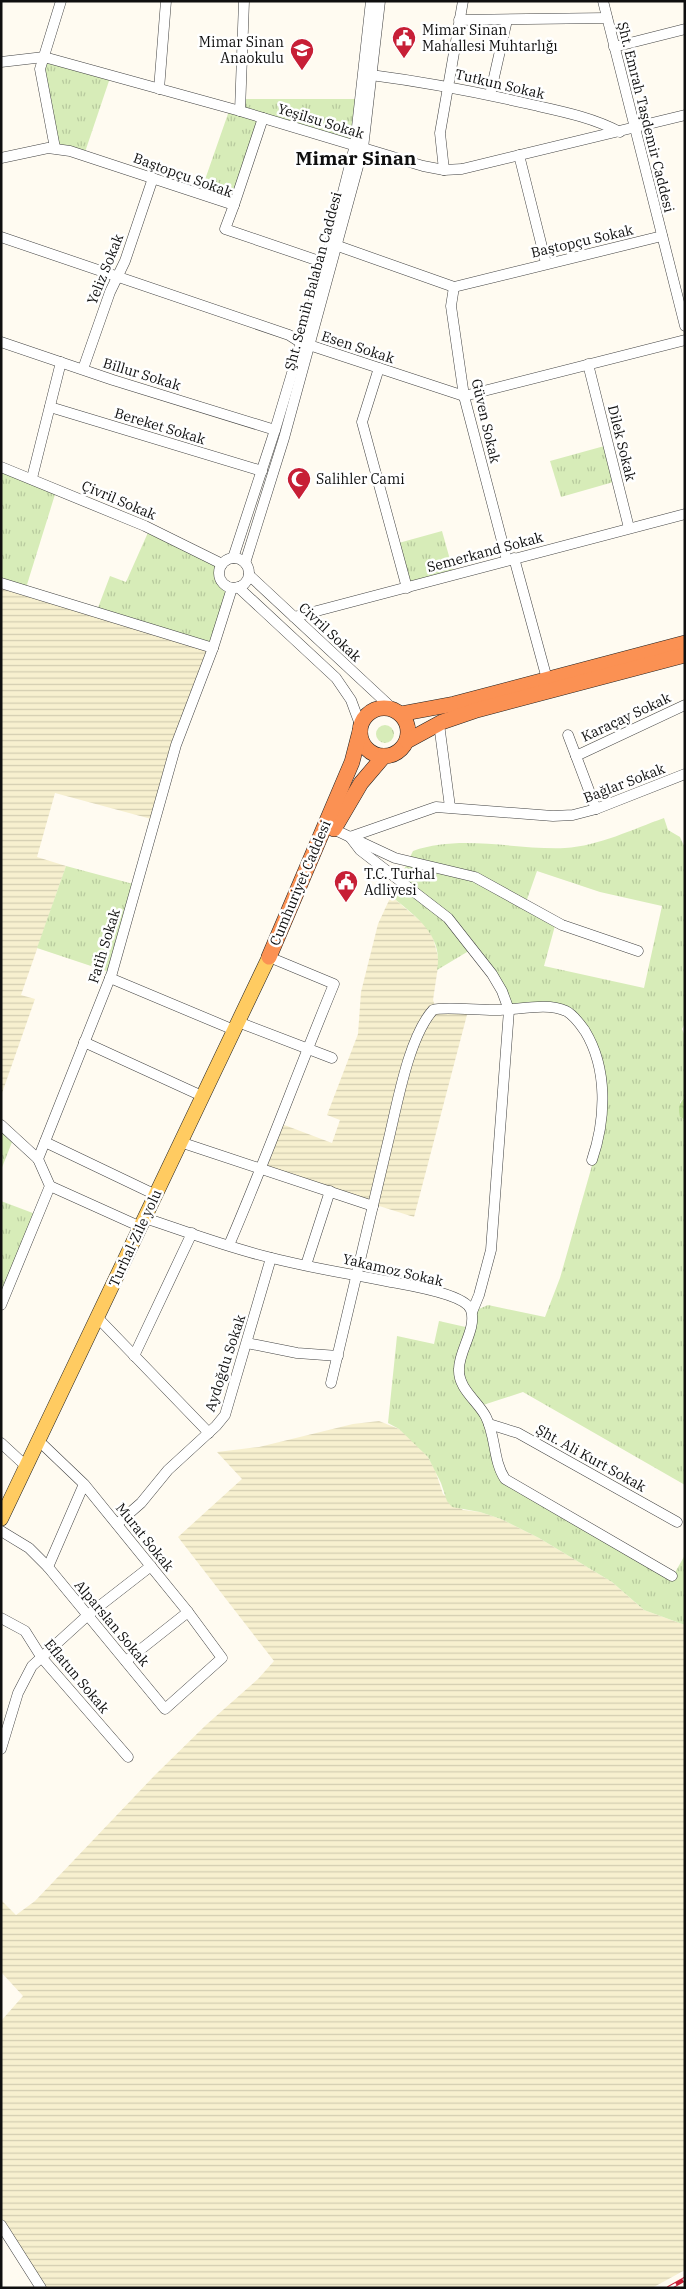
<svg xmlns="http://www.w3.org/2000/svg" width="686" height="2289" font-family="'IBM Plex Serif',serif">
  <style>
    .farmland { fill: url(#farmland-rules) }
    .grass { fill: url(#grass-tufts); fill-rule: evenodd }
    .forest { fill: url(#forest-crowns) }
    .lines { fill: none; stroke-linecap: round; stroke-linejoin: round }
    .minor-casing { stroke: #424242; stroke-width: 11 }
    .major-casing { stroke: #202020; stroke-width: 15 }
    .highway-casing { stroke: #202020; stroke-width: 16 }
    .minor { stroke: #fff; stroke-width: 10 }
    .major { stroke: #ffcb61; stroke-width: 14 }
    .highway { stroke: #fb9153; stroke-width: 15 }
    .rail-casing { stroke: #c71f36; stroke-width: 4.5 }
    .rail { stroke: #fff; stroke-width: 2.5; stroke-dasharray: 8; stroke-linecap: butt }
    .labels { text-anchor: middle; stroke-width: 5; stroke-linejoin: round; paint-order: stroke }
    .poi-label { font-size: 14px; fill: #0f0f0f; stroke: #fff; text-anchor: start }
    .street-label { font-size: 14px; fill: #0f0f0f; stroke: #fff }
    .district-label { font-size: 19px; font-weight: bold; fill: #0f0f0f; stroke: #fff }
  </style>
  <defs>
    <pattern id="farmland-rules" width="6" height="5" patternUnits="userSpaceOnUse" patternTransform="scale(1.25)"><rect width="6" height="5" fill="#f7f0cf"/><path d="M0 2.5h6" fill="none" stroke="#d3cdb1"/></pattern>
    <pattern id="grass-tufts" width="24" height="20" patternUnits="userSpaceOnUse" patternTransform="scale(1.25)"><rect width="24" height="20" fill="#d7ecb8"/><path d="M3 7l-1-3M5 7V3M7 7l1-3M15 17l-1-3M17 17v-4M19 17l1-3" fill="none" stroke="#b7c99d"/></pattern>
    <pattern id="forest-crowns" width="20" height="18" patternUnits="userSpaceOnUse" patternTransform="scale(1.25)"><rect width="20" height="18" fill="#bdde96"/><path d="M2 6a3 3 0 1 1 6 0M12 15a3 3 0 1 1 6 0" fill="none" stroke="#a1bd80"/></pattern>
  </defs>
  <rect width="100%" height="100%" fill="#fffbf1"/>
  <g class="farmland">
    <polygon points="1,583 213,648 155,820 55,793 37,857 66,866 21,995 35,999 1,1096"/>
    <polygon points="391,896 425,925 433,938 439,960 433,1000 436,1008 468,1011 414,1217 262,1169 279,1123 332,1143 340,1120 327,1115 358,1034 361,992 378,924"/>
    <polygon points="379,1421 399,1429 413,1441 428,1457 435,1470 443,1494 463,1510 480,1512 501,1519 539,1538 612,1582 644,1610 685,1625 685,2270 652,2288 41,2288 1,2225 1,2021 23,1996 1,1972 1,1900 16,1915 35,1901 155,1775 206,1725 258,1679 274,1661 178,1537 242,1479 217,1452 259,1447 353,1424"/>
  </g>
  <g class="grass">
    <polygon points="44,57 111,75 84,155 55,148 40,69"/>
    <polygon points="240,99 360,99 355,145 263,118 234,205 200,194 230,108 239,111"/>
    <polygon points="608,445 617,481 561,497 550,461"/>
    <polygon points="1,467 57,488 25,591 1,583"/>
    <polygon points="150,528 220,567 220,578 228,586 213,648 96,613 110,576 126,582"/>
    <polygon points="442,531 454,574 407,588 395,544"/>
    <circle cx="385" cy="734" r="9"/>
    <path d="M664 818 668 830 680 837 685 848V1023L682 1029 685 1036V1097L680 1102V1117L685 1120V1485L523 1392 480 1406 501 1473 673 1576 685 1555V1625L644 1610 612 1582 539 1538 501 1519 480 1512 452 1507 447 1501 441 1483 428 1457 399 1429 388 1423 397 1336 434 1344 439 1321 470 1328 472 1312 488 1305 545 1317 560 1278 599 1141 597 1056 566 1011 509 1010 472 949 437 970C444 935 415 916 391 896L413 851C461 834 515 850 565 848 599 846 633 829 664 818ZM537 871 600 892 662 906 644 988 544 966 556 922 525 905Z"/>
    <polygon points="66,866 137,885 112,973 37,948"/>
    <polygon points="1,1125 14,1137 1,1170"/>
    <polygon points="1,1201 38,1215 6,1293 1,1291"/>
  </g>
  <path class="forest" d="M685 1097V1120L680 1117C678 1108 679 1103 685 1097Z"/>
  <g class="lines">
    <g class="minor-casing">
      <g id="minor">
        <polyline points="603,1 685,326"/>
        <polyline points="459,20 607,18"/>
        <polyline points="614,47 685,29"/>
        <polyline points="1,62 44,57 240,111 423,166 444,170 462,169 685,115"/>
        <path d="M371 75C425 82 477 92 529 104 560 111 592 117 620 132"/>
        <polyline points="159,89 166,1"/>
        <polyline points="490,95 507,20"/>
        <polyline points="240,111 244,1"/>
        <polyline points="55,148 40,69 61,1"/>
        <polyline points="519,155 546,263"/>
        <polyline points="1,158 48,148 70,151 234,205 225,229 325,263"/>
        <polyline points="444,170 440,133 463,1"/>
        <polyline points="234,205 263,118"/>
        <polyline points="1,237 289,335 300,342 464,396 685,340"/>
        <polyline points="338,246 454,287 662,236"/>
        <polyline points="454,287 451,306 464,396 507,560"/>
        <polyline points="1,342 113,380 275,430"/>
        <polyline points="588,364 629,528"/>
        <polyline points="379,368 362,422 407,588"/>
        <polyline points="83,369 110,292 125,261 153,178"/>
        <polyline points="50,407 262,471"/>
        <polyline points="1,467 145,526 222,564"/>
        <polyline points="32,478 61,362"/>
        <polyline points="233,558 275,430 325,263 355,145 371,1"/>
        <polyline points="514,558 547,679"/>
        <circle cx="234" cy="573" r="15"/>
        <polyline points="245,563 284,438 363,148 380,1"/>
        <polyline points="249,575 393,709"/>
        <polyline points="1,583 213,648"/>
        <polyline points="238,587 336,678 351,700 361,727"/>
        <polyline points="294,617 685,514"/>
        <polyline points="439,724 450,807"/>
        <polyline points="568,735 576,756"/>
        <polyline points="596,809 576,756 685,705"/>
        <polyline points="333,829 395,858 475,877 562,925 638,951"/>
        <polyline points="110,978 234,1030"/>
        <polyline points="238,1022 332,1058"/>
        <polyline points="84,1042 202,1096"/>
        <polyline points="1,1125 38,1159"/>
        <polyline points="45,1142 156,1195"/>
        <polyline points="180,1142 373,1206"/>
        <polyline points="50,1186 141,1227"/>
        <path d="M145 1218C187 1232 229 1248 272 1258 311 1268 351 1274 391 1282 407 1285 465 1294 471 1310 477 1329 459 1350 459 1369 458 1389 478 1401 486 1417 496 1437 493 1461 505 1479L672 1576"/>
        <path d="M229 1245C266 1159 298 1071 334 984L269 957"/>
        <polyline points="306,1265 330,1191"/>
        <polyline points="1,1305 50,1186 38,1159 112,973 176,745 213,648 232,588"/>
        <polyline points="472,1312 479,1295 491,1250 509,1010 502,991 492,974 448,918 360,850 350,837 436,807 553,816 573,815 596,809 685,774"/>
        <polyline points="98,1318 209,1433"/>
        <polyline points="247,1343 297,1353 338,1356"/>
        <polyline points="134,1356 192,1233"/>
        <path d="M331 1383C350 1303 369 1223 388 1142 397 1106 408 1038 433 1010 443 1006 483 1011 498 1010 518 1010 547 1002 566 1011 574 1015 580 1024 585 1031 608 1069 606 1119 592 1160"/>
        <polyline points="489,1424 518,1433 677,1522"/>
        <polyline points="39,1441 84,1484 188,1612 222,1658 165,1709 48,1567 84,1484"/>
        <polyline points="1,1443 27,1467"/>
        <polyline points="117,1524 141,1503 168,1470 216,1426 225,1415 271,1258"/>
        <polyline points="1,1531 29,1548 48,1567"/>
        <polyline points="1,1618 25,1631 42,1658 128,1757"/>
        <polyline points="126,1661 188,1612"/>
        <polyline points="1,1749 18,1693 32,1666 88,1615 151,1566"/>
        <polyline points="1,2225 41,2288"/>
      </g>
    </g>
    <g class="major-casing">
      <polyline id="major" points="1,1519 269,957"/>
    </g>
    <g class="highway-casing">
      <g id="highway">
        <circle cx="384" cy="732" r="24"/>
        <polyline points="400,714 454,704 685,643"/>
        <polyline points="407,741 442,722 477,710 685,655"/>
        <polyline points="334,829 361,783 384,756"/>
        <polyline points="269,957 352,762 360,731"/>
      </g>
    </g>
    <use href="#minor" class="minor"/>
    <use href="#major" class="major"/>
    <use href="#highway" class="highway"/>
    <g class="rail-casing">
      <polyline id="rail" points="669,2288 685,2279"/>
    </g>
    <use href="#rail" class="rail"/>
  </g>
  <defs>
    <g id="civic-pin" transform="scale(1.25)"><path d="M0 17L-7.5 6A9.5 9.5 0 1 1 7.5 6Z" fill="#c71f36" stroke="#fff"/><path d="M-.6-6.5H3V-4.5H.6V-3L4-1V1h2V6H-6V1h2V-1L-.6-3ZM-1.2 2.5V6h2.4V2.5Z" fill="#fff"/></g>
    <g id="school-pin" transform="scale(1.25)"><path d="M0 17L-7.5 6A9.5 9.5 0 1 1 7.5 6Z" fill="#c71f36" stroke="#fff"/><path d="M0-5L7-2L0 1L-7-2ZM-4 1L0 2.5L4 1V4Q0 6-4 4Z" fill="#fff"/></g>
    <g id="mosque-pin" transform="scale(1.25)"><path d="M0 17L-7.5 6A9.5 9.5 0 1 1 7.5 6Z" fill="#c71f36" stroke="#fff"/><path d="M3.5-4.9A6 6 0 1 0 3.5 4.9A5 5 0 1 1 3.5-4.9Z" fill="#fff"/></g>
  </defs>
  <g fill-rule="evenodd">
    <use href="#civic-pin" x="404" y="38"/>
    <use href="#school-pin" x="302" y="50"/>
    <use href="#mosque-pin" x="299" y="479"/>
    <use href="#civic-pin" x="346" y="882"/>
  </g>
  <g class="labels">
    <g class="poi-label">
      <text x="422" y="35">Mimar Sinan<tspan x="422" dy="16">Mahallesi Muhtarlığı</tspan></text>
      <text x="284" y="47" text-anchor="end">Mimar Sinan<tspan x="284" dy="16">Anaokulu</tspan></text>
      <text x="316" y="484">Salihler Cami</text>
      <text x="364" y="879">T.C. Turhal<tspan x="364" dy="16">Adliyesi</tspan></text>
    </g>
    <g class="street-label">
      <text transform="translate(500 84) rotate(13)" y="5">Tutkun Sokak</text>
      <text transform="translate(646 117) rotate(76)" y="5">Şht. Emrah Taşdemir Caddesi</text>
      <text transform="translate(321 121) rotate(17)" y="5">Yeşilsu Sokak</text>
      <text transform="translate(183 175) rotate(20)" y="5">Baştopçu Sokak</text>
      <text transform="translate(582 241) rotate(-13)" y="5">Baştopçu Sokak</text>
      <text transform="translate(105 269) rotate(-68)" y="5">Yeliz Sokak</text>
      <text transform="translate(313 281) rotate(-75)" y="5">Şht. Semih Balaban Caddesi</text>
      <text transform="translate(358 347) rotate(18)" y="5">Esen Sokak</text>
      <text transform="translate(142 374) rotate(17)" y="5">Billur Sokak</text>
      <text transform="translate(486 421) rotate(77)" y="5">Güven Sokak</text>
      <text transform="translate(160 426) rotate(17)" y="5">Bereket Sokak</text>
      <text transform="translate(622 443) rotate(76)" y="5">Dilek Sokak</text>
      <text transform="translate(119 500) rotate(23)" y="5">Çivril Sokak</text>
      <text transform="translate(485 552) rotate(-15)" y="5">Semerkand Sokak</text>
      <text transform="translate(330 632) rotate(43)" y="5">Civril Sokak</text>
      <text transform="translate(626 717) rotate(-25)" y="5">Karaçay Sokak</text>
      <text transform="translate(624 783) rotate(-21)" y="5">Bağlar Sokak</text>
      <text transform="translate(300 883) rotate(-67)" y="5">Cumhuriyet Caddesi</text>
      <text transform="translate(104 946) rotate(-73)" y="5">Fatih Sokak</text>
      <text transform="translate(135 1238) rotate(-65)" y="5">Turhal-Zile yolu</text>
      <text transform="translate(393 1270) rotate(13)" y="5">Yakamoz Sokak</text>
      <text transform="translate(225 1363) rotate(-72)" y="5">Aydoğdu Sokak</text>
      <text transform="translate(591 1458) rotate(29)" y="5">Şht. Ali Kurt Sokak</text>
      <text transform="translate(145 1537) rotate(51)" y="5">Murat Sokak</text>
      <text transform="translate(112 1623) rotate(50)" y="5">Alparslan Sokak</text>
      <text transform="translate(77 1676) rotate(50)" y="5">Eflatun Sokak</text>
    </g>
    <g class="district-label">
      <text x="356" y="165">Mimar Sinan</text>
    </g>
  </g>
  <rect width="686" height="2289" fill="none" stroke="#0f0f0f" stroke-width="5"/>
</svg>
